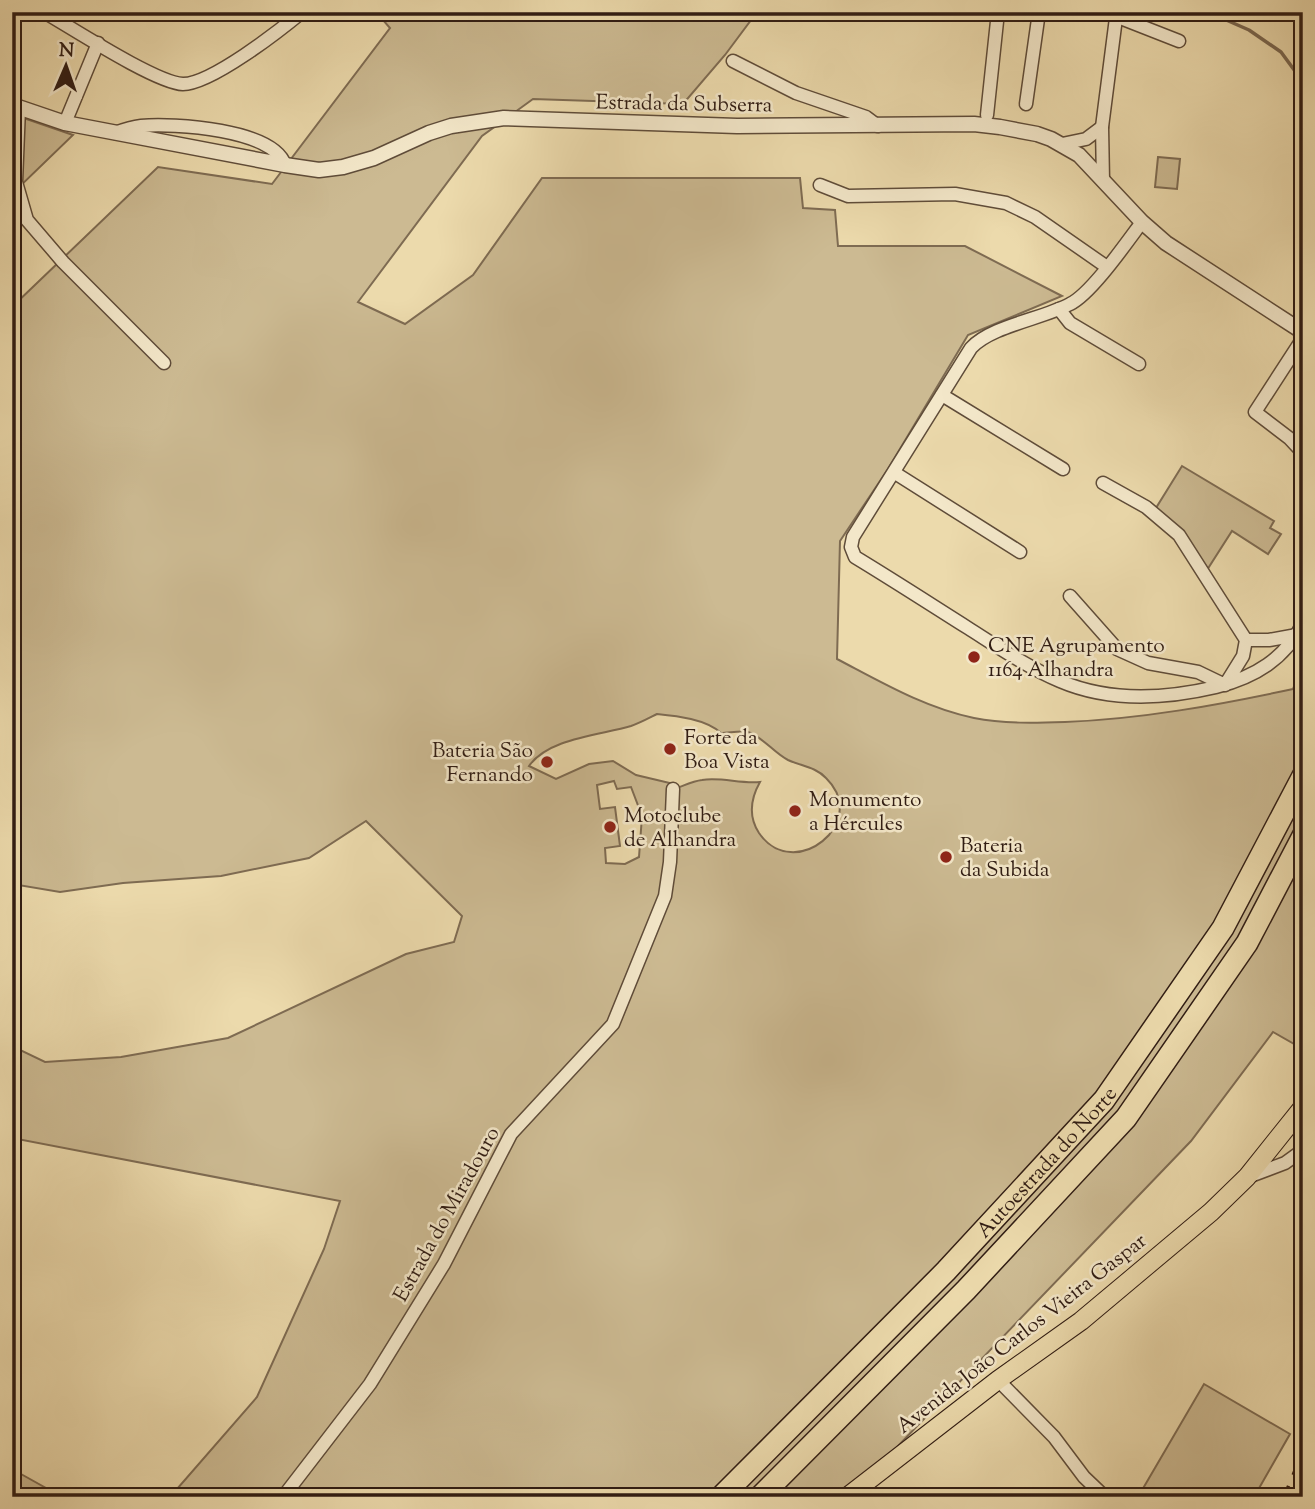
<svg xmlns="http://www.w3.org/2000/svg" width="1315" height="1509" font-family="'Sorts Mill Goudy',serif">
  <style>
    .green { fill: #ccba92; stroke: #7e6b52; stroke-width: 2; fill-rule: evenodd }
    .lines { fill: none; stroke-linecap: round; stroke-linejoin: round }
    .stream { stroke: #7a6750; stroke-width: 3.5 }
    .minor-casing { stroke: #5f4c39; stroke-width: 15 }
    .tertiary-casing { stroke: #5f4c39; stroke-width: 17 }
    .primary-casing { stroke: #301c13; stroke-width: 20 }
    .motorway-casing { stroke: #301c13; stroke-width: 24 }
    .minor { stroke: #f3e7c9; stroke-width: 12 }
    .tertiary { stroke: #f3e7c9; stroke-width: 14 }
    .primary { stroke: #ecdaac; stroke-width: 18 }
    .motorway { stroke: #ecdaac; stroke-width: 21 }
    .rail { stroke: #301c13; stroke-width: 3.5; stroke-dasharray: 12 12; stroke-linecap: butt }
    .poi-dot { fill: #8f2418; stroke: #f3e7c9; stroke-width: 2.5 }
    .labels { text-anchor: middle; stroke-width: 5; stroke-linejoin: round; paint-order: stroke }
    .street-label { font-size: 21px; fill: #301c13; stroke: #f3e7c9 }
    .poi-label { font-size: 21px; fill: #301c13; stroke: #f3e7c9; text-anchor: start }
  </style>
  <rect width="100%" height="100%" fill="#ecdaac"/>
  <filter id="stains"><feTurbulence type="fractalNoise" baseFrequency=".00286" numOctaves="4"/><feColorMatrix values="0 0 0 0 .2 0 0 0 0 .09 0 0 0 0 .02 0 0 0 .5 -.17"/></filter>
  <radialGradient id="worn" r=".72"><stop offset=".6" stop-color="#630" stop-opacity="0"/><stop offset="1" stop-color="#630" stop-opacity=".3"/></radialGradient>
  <g class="green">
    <path d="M376 12H757L725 55 683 104 533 99 482 136 358 302 405 324 473 275 542 178H800L803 208 835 210 838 246H965L1062 296 968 335 888 469 840 541 837 659C881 682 925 708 974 718 1004 724 1036 723 1065 722 1142 719 1218 705 1293 689L1303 663V1049L1273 1032 1191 1141 849 1497H170L257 1397 324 1249 340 1201 12 1138V1046L45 1062 121 1057 228 1038 406 954 454 942 462 916 366 821 309 858 221 876 123 883 60 892 12 884V307L158 167 272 184 390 28ZM657 714C677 716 706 719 721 733 729 733 741 730 748 732 763 737 774 753 788 760 801 766 816 767 826 778 871 822 794 884 759 833 748 816 751 798 760 782 740 784 722 777 702 780 693 781 683 786 674 789V784L636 775 613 761 589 764 556 779 529 766C548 738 601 735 631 726 640 723 649 718 657 714ZM614 781 617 789 631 787 642 816 639 857 625 864 606 863 605 848 620 846 615 807 600 809 597 785Z"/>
    <polygon points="12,114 73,135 12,194"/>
    <polygon points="1158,157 1180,159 1177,189 1155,187"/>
    <polygon points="1182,466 1274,521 1270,528 1281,534 1268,554 1232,531 1207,570 1156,508"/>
    <polygon points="1204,1384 1290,1434 1254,1497 1138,1497"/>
    <polygon points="12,1469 62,1497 12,1497"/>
  </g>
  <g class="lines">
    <polyline class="stream" points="1208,12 1249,30 1281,52 1303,82"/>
    <g class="minor-casing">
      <g id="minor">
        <path d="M44 12C72 28 156 83 183 84 211 84 279 31 302 12"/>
        <polyline points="1105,12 1179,41"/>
        <polyline points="733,61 796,93 866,117 878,126"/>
        <polyline points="1026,104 1039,12"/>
        <polyline points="19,108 16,182 27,220 63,262 164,363"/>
        <polyline points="987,115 998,12"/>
        <polyline points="65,123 98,43"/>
        <path d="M115 133C123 130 132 127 141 126 173 123 274 129 285 165"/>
        <polyline points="1062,144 1086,139 1102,127"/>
        <polyline points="1103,181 1102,127 1116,18"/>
        <polyline points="820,185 848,196 955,194 1006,203 1035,217 1107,267"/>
        <path d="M1142 222C1127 242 1091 294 1070 304 1042 319 991 326 971 348L853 537 851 547 855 557C893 580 930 604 968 628 998 647 1027 667 1060 681 1109 702 1165 699 1216 687 1255 677 1285 659 1303 623"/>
        <polyline points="1059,309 1070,323 1139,364"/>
        <polyline points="1303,338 1255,412 1289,438 1303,453"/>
        <polyline points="942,395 1063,469"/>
        <polyline points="895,473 1020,552"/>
        <polyline points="1070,596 1117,649 1148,663 1198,672 1225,685 1243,656 1246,640 1179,535 1146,507 1103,483"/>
        <polyline points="1246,640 1269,640 1297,635"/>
        <polyline points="1248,1177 1285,1163 1303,1150"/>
        <polyline points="998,1380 1054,1437 1084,1477 1105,1497"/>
        <polyline points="283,1497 370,1384 444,1264 511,1134 613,1024 665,896 670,862 673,789"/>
      </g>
    </g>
    <g class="tertiary-casing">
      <polyline id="tertiary" points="12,105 65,123 285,165 319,170 343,167 374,158 429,133 451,126 504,118 737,126 974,124 1000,127 1037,134 1051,139 1079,155 1142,222 1166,243 1303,332"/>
    </g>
    <g class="primary-casing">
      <polyline id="primary" points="847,1497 998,1380 1081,1321 1211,1212 1247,1177 1303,1107"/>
    </g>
    <g class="motorway-casing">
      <g id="motorway">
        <path id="s1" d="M721 1497 946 1271 1104 1100 1223 928 1303 776"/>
        <polyline points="760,1497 966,1290 1126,1118 1247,943 1303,836"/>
      </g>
    </g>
    <use href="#minor" class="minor"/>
    <use href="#tertiary" class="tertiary"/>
    <use href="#primary" class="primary"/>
    <use href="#motorway" class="motorway"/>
    <polyline class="rail" points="1284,1497 1303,1451"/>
  </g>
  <g class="poi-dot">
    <circle cx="974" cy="657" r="7"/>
    <circle cx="670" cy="749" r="7"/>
    <circle cx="547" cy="762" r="7"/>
    <circle cx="795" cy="811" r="7"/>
    <circle cx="610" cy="827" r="7"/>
    <circle cx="946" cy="857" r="7"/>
  </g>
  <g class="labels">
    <g class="street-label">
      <text transform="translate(684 103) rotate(1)" y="7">Estrada da Subserra</text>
      <text dy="7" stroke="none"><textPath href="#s1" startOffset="467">Autoestrada do Norte</textPath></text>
      <text transform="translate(446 1214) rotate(-61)" y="7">Estrada do Miradouro</text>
      <text transform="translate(1021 1333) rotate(-38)" y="7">Avenida João Carlos Vieira Gaspar</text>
    </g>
    <g class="poi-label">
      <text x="988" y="652">CNE Agrupamento<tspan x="988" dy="24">1164 Alhandra</tspan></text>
      <text x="684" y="744">Forte da<tspan x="684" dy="24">Boa Vista</tspan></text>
      <text x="533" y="757" text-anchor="end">Bateria São<tspan x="533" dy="24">Fernando</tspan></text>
      <text x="809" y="806">Monumento<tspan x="809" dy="24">a Hércules</tspan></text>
      <text x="624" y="822">Motoclube<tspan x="624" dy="24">de Alhandra</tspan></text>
      <text x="960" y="852">Bateria<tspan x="960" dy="24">da Subida</tspan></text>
    </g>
  </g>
  <rect width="1315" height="1509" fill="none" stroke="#ecdaac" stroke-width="42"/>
  <rect x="14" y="14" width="1287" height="1481" fill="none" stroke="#301c13" stroke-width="3.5"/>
  <rect x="21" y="21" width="1273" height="1467" fill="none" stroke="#301c13" stroke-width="2"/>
  <g transform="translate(66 66) rotate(2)" stroke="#f3e7c9" stroke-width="5" paint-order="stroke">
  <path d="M0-5L12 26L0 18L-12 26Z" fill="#301c13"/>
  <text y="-10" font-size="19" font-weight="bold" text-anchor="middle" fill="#301c13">N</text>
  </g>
  <rect width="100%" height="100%" filter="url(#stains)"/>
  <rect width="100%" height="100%" fill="url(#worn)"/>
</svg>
